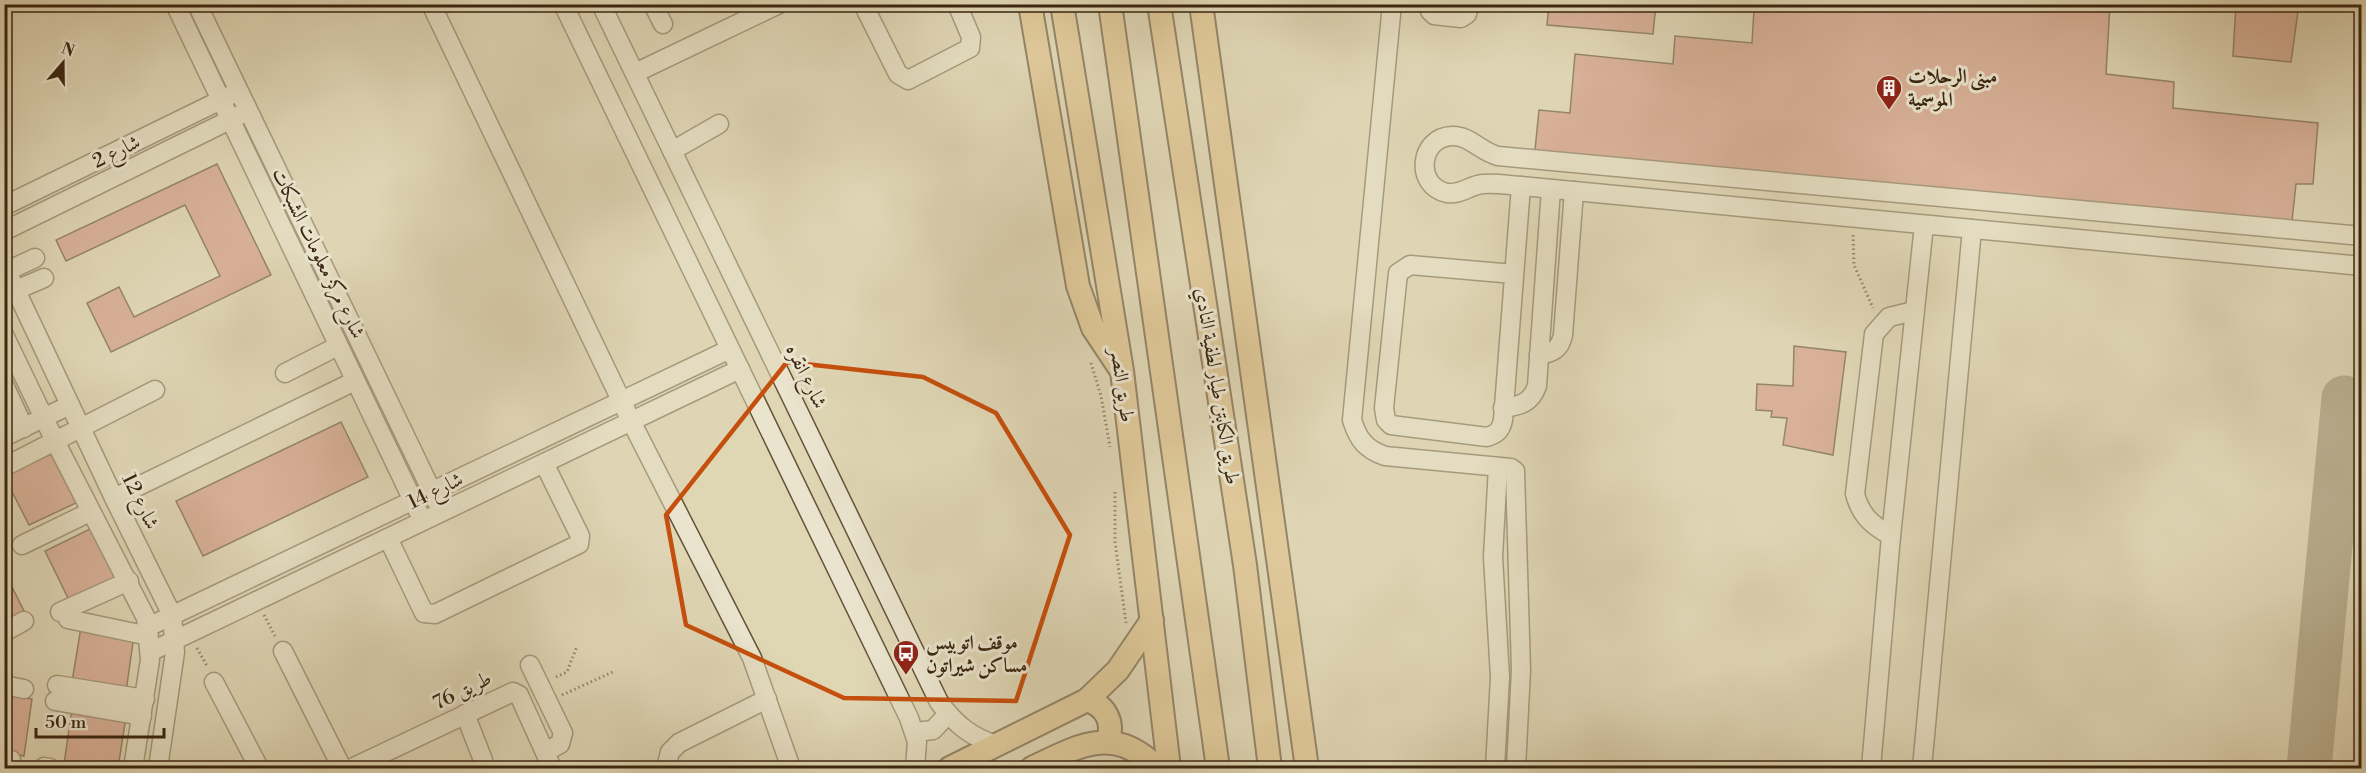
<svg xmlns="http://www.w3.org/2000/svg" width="2366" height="773" font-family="'Libre Bodoni',Amiri,serif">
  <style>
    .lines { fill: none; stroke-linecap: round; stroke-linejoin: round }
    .taxiway { stroke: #8c7e62; stroke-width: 45 }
    .building { fill: #d08675; stroke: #3a260f; stroke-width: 1.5 }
    .minor-casing { stroke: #635238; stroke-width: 21 }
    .major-casing { stroke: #3a260f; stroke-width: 26 }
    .path { stroke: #3a260f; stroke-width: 3; stroke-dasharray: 1.5 3; stroke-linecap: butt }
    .minor { stroke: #eae4ce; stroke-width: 18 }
    .major { stroke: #e0bb7a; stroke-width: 22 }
    .marked { fill: none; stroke: #c54f0d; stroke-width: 4.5; stroke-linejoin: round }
    .labels { text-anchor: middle; stroke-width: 6; stroke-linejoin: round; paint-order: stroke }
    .poi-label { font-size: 20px; font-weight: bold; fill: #3a260f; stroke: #eae4ce; text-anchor: start }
    .street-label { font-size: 20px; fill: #3a260f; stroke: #eae4ce }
  </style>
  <rect width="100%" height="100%" fill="#dfd6b4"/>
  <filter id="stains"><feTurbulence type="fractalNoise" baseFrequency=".00333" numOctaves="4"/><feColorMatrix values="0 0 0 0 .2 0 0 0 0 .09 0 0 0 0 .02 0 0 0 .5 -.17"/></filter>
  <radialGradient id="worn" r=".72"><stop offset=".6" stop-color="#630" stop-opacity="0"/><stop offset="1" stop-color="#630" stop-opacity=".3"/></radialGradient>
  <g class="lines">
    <polyline class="taxiway" points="2309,768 2344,398"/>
  </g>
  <g class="building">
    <polygon points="1549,4 1656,4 1653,34 1547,25"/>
    <polygon points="1706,4 2110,4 2106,74 2174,82 2173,108 2318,123 2313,184 2296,184 2292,221 1535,150 1539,110 1570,113 1575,54 1673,64 1675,36 1752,43 1754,9"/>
    <polygon points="2236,4 2299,4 2291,62 2233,56"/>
    <polygon points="217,164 271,275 111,352 87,303 119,287 134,317 220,276 185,205 66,261 56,240"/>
    <polygon points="1794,346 1846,352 1833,455 1783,445 1787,418 1771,417 1772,411 1756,410 1757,384 1793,386"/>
    <polygon points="341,422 368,477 203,556 176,501"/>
    <polygon points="51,454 76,503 29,525 4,476"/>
    <polygon points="92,528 116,578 69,600 45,551"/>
    <polygon points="4,571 28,619 4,630"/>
    <polygon points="81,627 134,635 126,692 72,682"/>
    <polygon points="4,695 32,699 24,756 4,752"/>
    <polygon points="72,709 126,717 118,768 88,768 64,764"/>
  </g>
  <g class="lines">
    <g class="minor-casing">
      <g id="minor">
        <polyline points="175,4 418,511"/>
        <polyline points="197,4 437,502"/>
        <polyline points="431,4 631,421 752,658 791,768"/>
        <polyline points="563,4 909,718 917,742 915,768"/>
        <path d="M601 4 939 702C955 724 971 737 996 745"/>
        <polyline points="653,4 663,24"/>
        <polyline points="863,4 898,74 908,80 970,48 971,37 957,4"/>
        <path d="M1392 4 1352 420C1358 439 1365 449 1385 456L1511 468 1515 471 1521 670 1516 768"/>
        <polyline points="1430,4 1430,11 1434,15 1461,18 1467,14 1469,4"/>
        <polyline points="635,73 779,4"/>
        <polyline points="672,151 719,124"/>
        <polyline points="4,206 229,96"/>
        <polyline points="4,231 240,115"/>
        <path d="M2362 236 1498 156C1481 152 1469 135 1452 136 1419 137 1414 186 1447 193 1461 195 1470 185 1483 184 1495 183 1508 185 1521 186L2362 266"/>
        <polyline points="4,265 114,498 172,615 175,652 158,768"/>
        <polyline points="7,271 35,258"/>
        <path d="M1514 274 1410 265 1398 273 1384 408 1386 420 1391 425 1487 437C1497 434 1501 430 1503 420L1521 186"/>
        <polyline points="16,290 44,278"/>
        <polyline points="4,335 55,441 146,618 150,660 133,768"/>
        <path d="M1539 355C1553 353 1560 349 1563 335L1574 191"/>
        <polyline points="285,373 338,346"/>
        <polyline points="4,385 24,428"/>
        <path d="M1503 408C1520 406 1531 403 1537 386L1551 189"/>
        <polyline points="4,437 70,405"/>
        <polyline points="4,467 155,390"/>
        <polyline points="114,498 355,381"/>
        <path d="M1891 536C1872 525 1861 516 1855 494L1874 334 1889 317 1914 311"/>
        <polyline points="388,538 424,613 435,614 579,544 580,536 544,463"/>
        <polyline points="22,545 90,512"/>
        <polyline points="60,612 129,581"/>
        <polyline points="68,619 149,636"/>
        <polyline points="148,627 730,349"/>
        <polyline points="4,632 24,621"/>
        <polyline points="283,651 342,768"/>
        <polyline points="150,652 740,369"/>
        <polyline points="530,665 563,733 560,744 545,752"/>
        <polyline points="214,682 259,768"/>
        <polyline points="4,685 24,689"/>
        <polyline points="57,685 145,699"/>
        <polyline points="55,701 142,716"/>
        <polyline points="465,714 483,760 483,768"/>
        <polyline points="915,732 933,730 948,714"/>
        <polyline points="4,759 11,760"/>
        <polyline points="44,767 50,768"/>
        <polyline points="352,768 513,692 519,695 552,768"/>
        <polyline points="666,768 670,752 679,743 767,699"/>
        <polyline points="1495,768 1500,677 1493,557 1498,467"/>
        <polyline points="1871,768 1891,536 1924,225"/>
        <polyline points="1922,768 1972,229"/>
      </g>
    </g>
    <g class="major-casing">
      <g id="major">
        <polyline points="1030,4 1078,286 1093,328 1119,367"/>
        <polyline points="1062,4 1122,371 1169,768"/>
        <polyline points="1110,4 1218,768"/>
        <polyline points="1159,4 1245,565 1270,768"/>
        <polyline points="1201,4 1307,768"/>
        <path d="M1087 700C1106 706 1114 722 1108 741"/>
        <polyline points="950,768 1087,700 1118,670 1152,620"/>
        <path d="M1032 768C1078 746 1114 724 1157 768"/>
      </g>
    </g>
    <g class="path">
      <polyline points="1853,235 1854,265 1873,308"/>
      <polyline points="1091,363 1101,396 1110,447"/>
      <polyline points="1115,492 1115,542 1126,623"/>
      <polyline points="264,615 275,636"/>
      <polyline points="197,648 207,666"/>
      <polyline points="556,677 567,672 577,646"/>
      <polyline points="562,695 615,671"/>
    </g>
    <use href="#minor" class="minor"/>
    <use href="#major" class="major"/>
  </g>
  <path d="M0 0H2366V773H0ZM787 362 923 377 996 413 1070 535 1016 701 844 698 686 625 666 515Z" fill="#dfd6b4" fill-opacity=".55" fill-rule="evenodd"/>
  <path class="marked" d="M787 362 923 377 996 413 1070 535 1016 701 844 698 686 625 666 515Z"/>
  <defs>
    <g id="building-pin" transform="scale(1.35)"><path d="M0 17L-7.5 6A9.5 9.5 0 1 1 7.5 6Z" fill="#8f2418" stroke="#eae4ce"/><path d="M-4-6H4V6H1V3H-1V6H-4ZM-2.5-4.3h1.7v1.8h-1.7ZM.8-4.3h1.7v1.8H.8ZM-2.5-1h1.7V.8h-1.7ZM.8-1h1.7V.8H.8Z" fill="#fff"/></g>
    <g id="bus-pin" transform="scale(1.35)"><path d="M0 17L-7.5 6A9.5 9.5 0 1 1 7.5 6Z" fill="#8f2418" stroke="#eae4ce"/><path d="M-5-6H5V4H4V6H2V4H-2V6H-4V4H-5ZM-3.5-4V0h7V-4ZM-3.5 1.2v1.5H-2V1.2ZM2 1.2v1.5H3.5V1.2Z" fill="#fff"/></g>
  </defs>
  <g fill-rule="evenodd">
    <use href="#building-pin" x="1889" y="88"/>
    <use href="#bus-pin" x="906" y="653"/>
  </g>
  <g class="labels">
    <g class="poi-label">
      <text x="1908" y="83">مبنى الرحلات<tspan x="1908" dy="23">الموسمية</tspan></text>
      <text x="926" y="649">موقف اتوبيس<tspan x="926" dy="23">مساكن شيراتون</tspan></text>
    </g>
    <g class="street-label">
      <text transform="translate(116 151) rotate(-26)" y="7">شارع 2</text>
      <text transform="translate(319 253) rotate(64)" y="7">شارع مركز معلومات الشبكات</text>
      <text transform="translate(807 376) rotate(64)" y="7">شارع انقره</text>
      <text transform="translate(1123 385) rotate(82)" y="7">طريق النصر</text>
      <text transform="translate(1218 386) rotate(81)" y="7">طريق الكابتن طيار لطفية النادي</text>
      <text transform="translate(435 490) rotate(-26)" y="7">شارع 14</text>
      <text transform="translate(141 501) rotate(64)" y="7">شارع 12</text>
      <text transform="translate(462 690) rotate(-26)" y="7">طريق 76</text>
    </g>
  </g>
  <rect width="2366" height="773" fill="none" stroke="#dfd6b4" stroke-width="24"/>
  <rect x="6" y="6" width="2354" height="761" fill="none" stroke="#3a260f" stroke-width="3"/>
  <rect x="12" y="12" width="2342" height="749" fill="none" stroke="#3a260f" stroke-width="1.5"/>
  <g transform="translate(63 63) rotate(20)" stroke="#eae4ce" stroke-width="4.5" paint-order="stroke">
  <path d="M0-4.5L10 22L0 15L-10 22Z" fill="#3a260f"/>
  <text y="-9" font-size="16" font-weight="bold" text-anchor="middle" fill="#3a260f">N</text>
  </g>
  <path d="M36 728v9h128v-9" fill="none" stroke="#3a260f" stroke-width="3"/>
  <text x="45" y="728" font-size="18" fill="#3a260f" stroke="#eae4ce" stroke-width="4.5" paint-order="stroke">50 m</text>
  <rect width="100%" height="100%" filter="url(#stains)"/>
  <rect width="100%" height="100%" fill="url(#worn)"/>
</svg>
